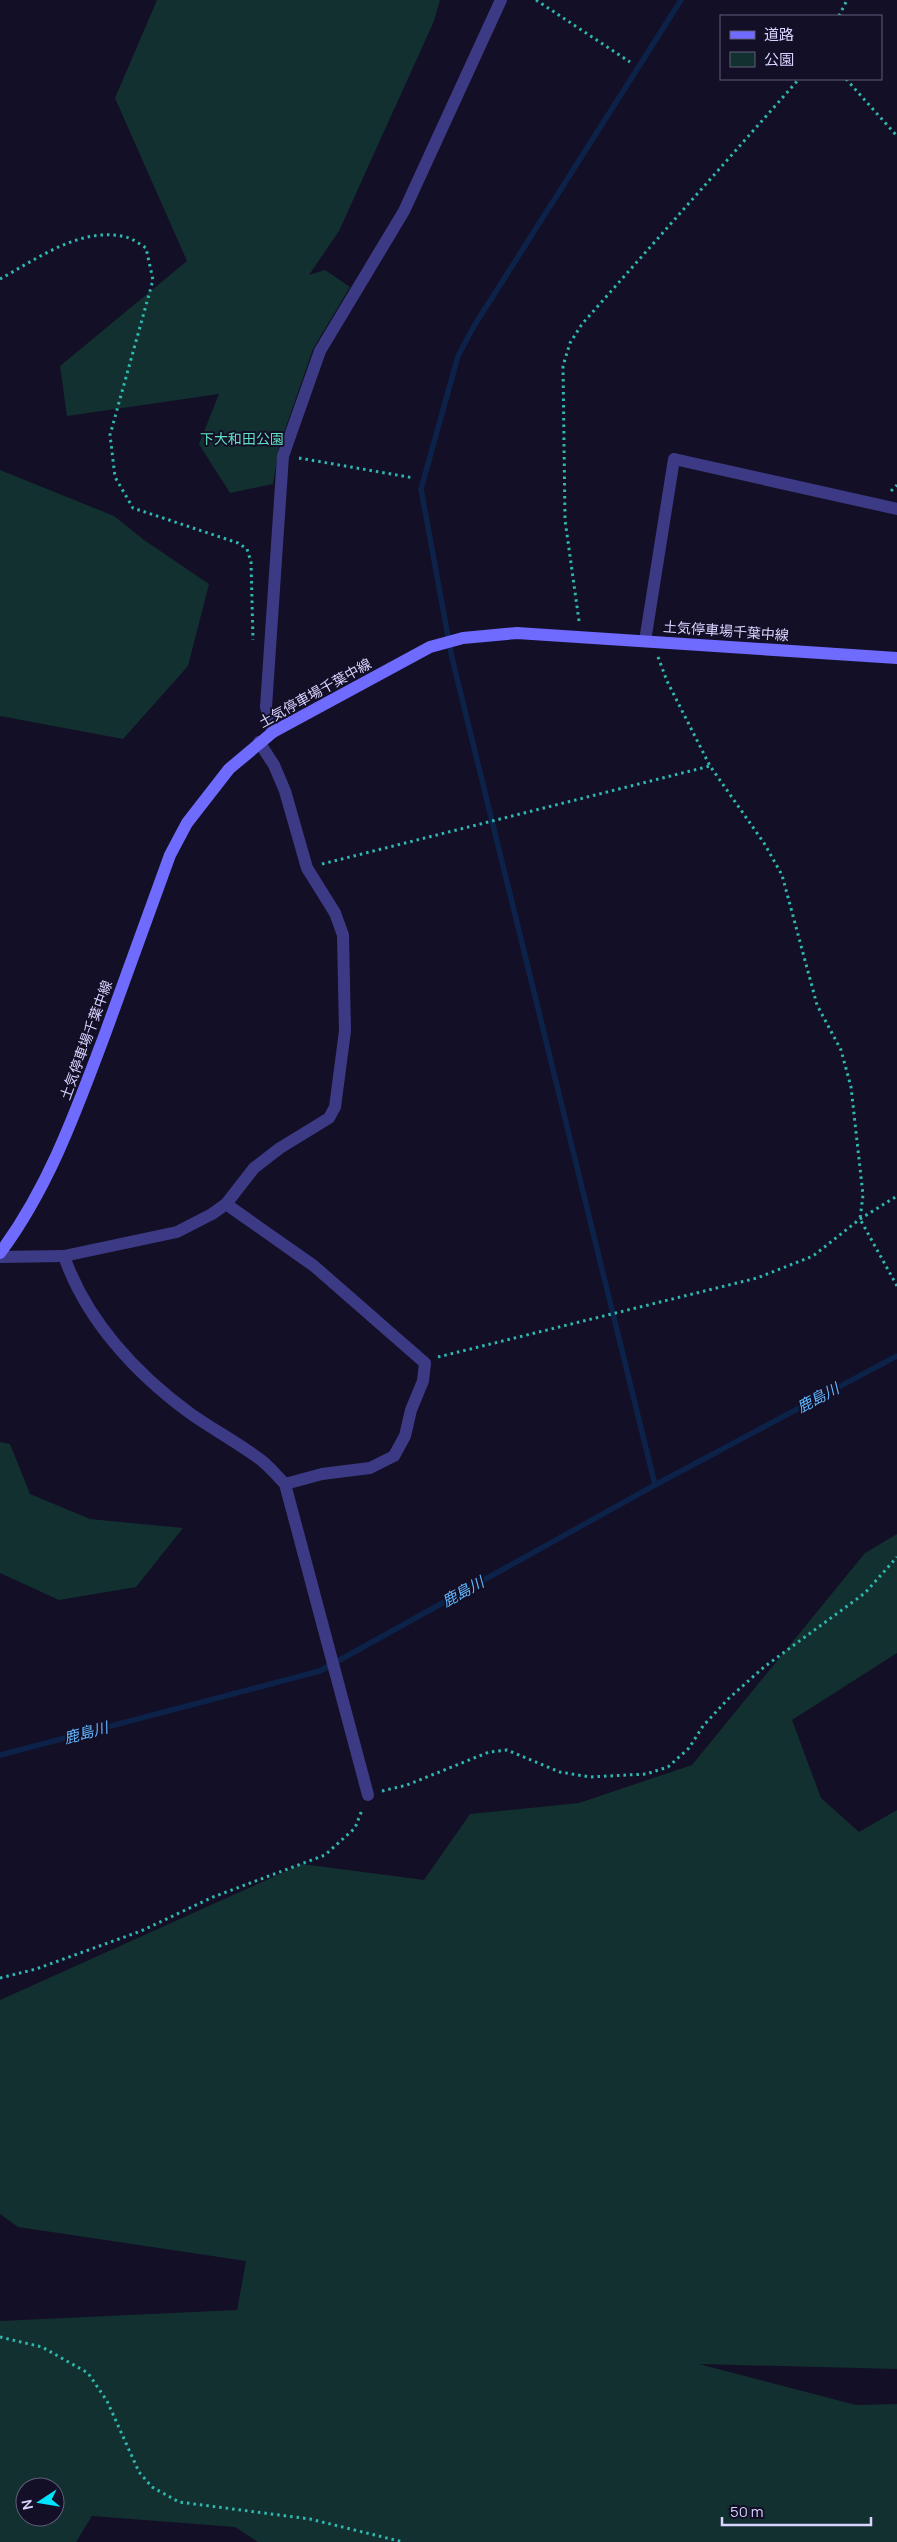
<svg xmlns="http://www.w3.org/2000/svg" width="897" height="2542" font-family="Manrope,'Noto Sans JP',sans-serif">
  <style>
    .green { fill: #12302f; fill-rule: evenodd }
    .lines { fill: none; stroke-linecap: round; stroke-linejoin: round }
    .stream { stroke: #0c2248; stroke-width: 5.5 }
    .path { stroke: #2fb8b0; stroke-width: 3; stroke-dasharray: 2.5 4; stroke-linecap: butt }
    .street { stroke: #3d3a85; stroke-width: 12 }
    .secondary { stroke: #6f6bff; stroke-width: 12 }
    .labels { text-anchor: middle; stroke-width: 4; stroke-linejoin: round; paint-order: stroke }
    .park-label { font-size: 14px; fill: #5fe0c0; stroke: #130f26 }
    .street-label { font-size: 14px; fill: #d9d4ff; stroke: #130f26 }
    .water-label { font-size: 15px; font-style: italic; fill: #62b6ff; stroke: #130f26 }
  </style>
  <rect width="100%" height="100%" fill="#130f26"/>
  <g class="green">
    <polygon points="157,0 440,0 434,21 339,231 309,275 325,270 350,287 313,349 279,447 273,484 230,493 199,444 219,394 67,416 60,366 187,261 115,98"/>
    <polygon points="0,470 114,516 144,540 209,584 188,666 123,739 0,716"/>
    <polygon points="0,1442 10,1444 30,1494 90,1519 183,1528 136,1587 59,1600 0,1573"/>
    <path d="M897 1534V1653L792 1720 821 1798 859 1832 897 1810V2369L699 2364 856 2405 897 2404V2542H258L235 2527 92 2516 76 2542H0V2321L237 2310 246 2261 18 2227 0 2214V2000L302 1864 424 1880 470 1814 579 1803 692 1765 865 1553ZM25 2487H55V2517H25Z"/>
  </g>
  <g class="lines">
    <g class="stream">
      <polyline points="655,1485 452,658 421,489 458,356 474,326 681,0"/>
      <polyline points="0,1755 320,1671 655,1485 897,1356"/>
    </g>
    <g class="path">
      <polyline points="536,0 630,62"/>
      <polyline points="839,16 847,0"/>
      <polyline points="846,79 897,136"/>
      <path d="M0 279C37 259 81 226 126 237 133 239 140 244 146 248L153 280 110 435 115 477 133 508 238 543 247 549 251 562 253 640"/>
      <polyline points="299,458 414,478"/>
      <polyline points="891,491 897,485"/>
      <polyline points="579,621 565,520 563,366 570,343 582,324 799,79"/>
      <polyline points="658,657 667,681 710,766 764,843 782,875 817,1005 841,1050 851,1087 863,1195 860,1219 897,1286"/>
      <polyline points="322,864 710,766"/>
      <polyline points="438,1357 757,1278 813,1256 860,1219 897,1196"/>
      <polyline points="382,1791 407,1785 489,1752 507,1750 560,1772 590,1777 646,1774 668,1767 689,1748 703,1726 728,1699 764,1667 865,1593 897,1557"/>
      <polyline points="0,1978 36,1969 141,1931 213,1897 325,1855 355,1828 362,1810"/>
      <polyline points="0,2337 42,2347 88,2373 107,2401 139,2472 152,2487 179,2502 310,2519 403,2542"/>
    </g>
    <g class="street">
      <polyline points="645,641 674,459 897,509"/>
      <polyline points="273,732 266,707 283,456 320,351 404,211 501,0"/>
      <polyline points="226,1204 314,1266 425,1363 423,1381 411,1410 405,1436 394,1456 370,1468 322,1474 285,1484"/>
      <path d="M64 1256C86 1320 136 1374 191 1414 214 1430 238 1443 261 1460 270 1467 277 1476 285 1484L368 1795"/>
      <polyline points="0,1257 64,1256 177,1232 212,1214 226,1204 254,1168 280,1148 329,1118 335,1107 345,1031 343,935 335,913 307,868 285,791 274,765 259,742"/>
    </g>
    <path class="secondary" d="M0 1253C49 1187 76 1111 105 1034 127 974 148 915 170 855L187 823 229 769 273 732 430 647 463 638 517 633 897 658"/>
  </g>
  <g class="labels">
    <g class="park-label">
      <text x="242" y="444">下大和田公園</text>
    </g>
    <g class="street-label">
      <text transform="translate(726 631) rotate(4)" y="5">土気停車場千葉中線</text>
      <text transform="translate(315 693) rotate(-29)" y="5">土気停車場千葉中線</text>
      <text transform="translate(86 1040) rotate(-70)" y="5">土気停車場千葉中線</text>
    </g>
    <g class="water-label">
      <text transform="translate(818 1398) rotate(-28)" y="5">鹿島川</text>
      <text transform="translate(463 1592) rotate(-29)" y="5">鹿島川</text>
      <text transform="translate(86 1733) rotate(-15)" y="5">鹿島川</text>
    </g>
  </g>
  <rect x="720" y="15" width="162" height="65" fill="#130f26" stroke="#625e7d"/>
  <rect x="730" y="31" width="25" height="8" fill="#6f6bff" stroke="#625e7d"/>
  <text x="764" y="40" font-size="15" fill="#d9d4ff">道路</text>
  <rect x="730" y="52" width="25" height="15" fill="#12302f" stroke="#625e7d"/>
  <text x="764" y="65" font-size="15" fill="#d9d4ff">公園</text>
  <g transform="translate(40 2502) rotate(258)"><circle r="24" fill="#130f26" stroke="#625e7d"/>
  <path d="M0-4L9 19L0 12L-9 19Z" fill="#00e5ff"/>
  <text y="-8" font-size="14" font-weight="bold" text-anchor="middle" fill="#d9d4ff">N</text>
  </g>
  <path d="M722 2517v8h149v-8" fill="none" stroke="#d9d4ff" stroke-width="2.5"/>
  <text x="730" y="2517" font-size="15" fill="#d9d4ff" stroke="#130f26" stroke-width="4" paint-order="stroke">50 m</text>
</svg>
